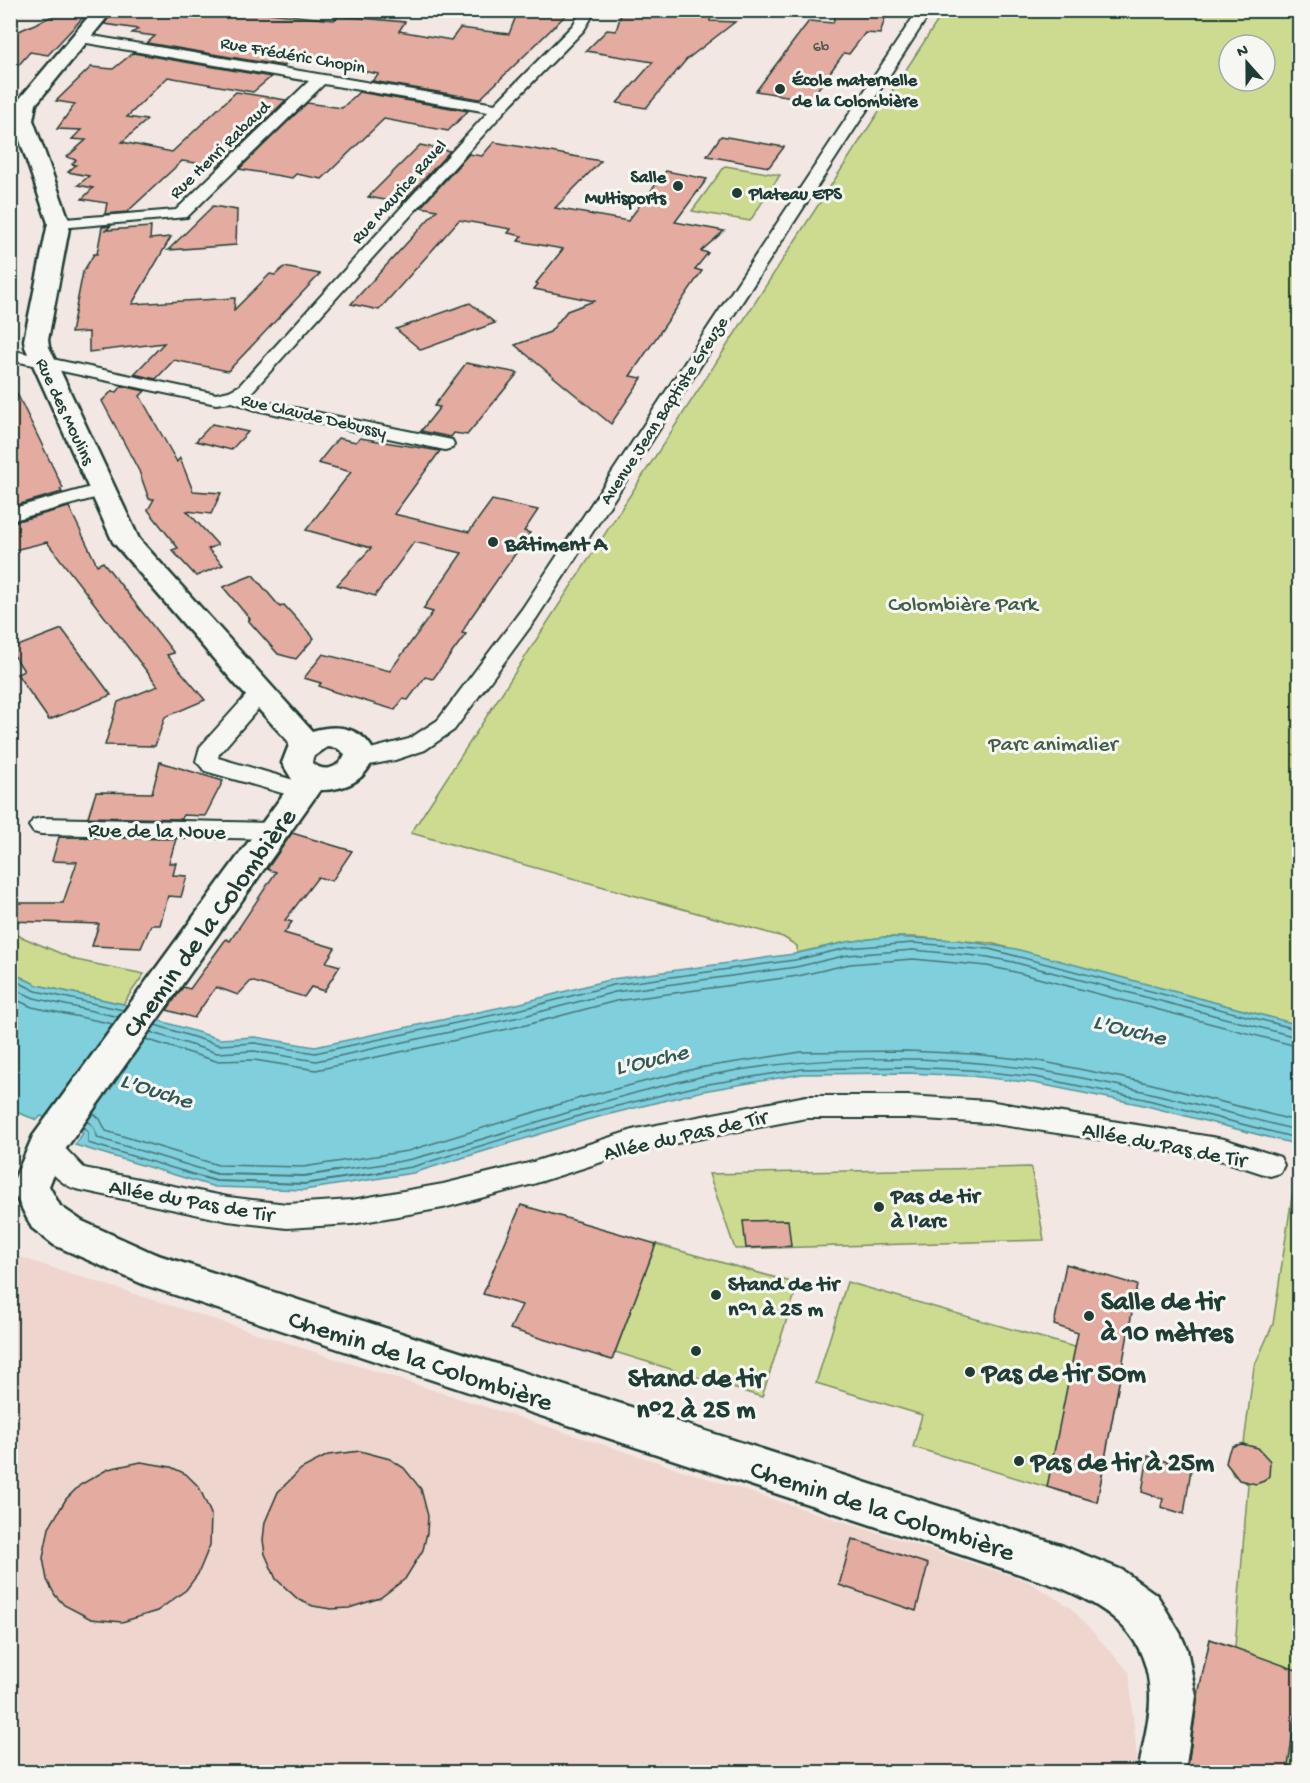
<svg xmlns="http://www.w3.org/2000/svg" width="1310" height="1783" font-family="'Gochi Hand',sans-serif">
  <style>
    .built { fill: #eed5ce }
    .green { fill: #ccdb8f; stroke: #768c62; stroke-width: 1.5; fill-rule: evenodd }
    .water { fill: #80cfdc; stroke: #599599; stroke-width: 1.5 }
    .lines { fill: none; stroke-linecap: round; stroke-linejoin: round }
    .shore-far1 { stroke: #467777; stroke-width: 1.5 }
    .shore { stroke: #467777; stroke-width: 2 }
    .building { fill: #e4aba0; stroke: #1f3d34; stroke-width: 1.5 }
    .street-casing { stroke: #1f3d34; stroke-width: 4 }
    .secondary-casing { stroke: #1f3d34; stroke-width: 5 }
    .street { fill: #f6f6f2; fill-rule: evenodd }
    .secondary { fill: #f6f6f2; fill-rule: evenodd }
    .poi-dot { fill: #1f3d34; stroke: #f6f6f2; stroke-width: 2 }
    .labels { text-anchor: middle; stroke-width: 6; stroke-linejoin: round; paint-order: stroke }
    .far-number-label { font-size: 16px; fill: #50584f }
    .far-street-label { font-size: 18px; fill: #1f3d34; stroke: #f6f6f2 }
    .far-poi-label { font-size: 18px; font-weight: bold; fill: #1f3d34; stroke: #f6f6f2; text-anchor: start }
    .poi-label { font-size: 22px; font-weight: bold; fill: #1f3d34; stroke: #f6f6f2; text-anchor: start }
    .park-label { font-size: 22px; fill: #425d46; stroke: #f6f6f2 }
    .street-label { font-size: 22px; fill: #1f3d34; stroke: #f6f6f2 }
    .water-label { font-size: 24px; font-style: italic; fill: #325a56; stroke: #f6f6f2 }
    .near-street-label { font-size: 27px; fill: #1f3d34; stroke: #f6f6f2 }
    .near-poi-label { font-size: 27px; font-weight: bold; fill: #1f3d34; stroke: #f6f6f2; text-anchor: start }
  </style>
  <rect width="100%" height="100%" fill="#f2e7e2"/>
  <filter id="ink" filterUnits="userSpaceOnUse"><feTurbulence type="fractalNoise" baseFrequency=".0167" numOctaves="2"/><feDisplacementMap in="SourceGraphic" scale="12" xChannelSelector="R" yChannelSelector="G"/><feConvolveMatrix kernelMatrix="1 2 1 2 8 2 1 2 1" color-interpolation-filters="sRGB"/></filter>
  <g filter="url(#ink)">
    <polygon class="built" points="10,1254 1027,1581 1070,1607 1129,1672 1138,1772 11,1772"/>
    <g class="green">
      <path d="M944 11H1299V1025L990 943 913 937H885L847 942 797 953V946L783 937 411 833ZM1229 45H1265V81H1229Z"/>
      <polygon points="725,166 780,175 750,221 692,211"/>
      <polygon points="10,932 76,960 144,974 123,1004 37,985 11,972"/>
      <polygon points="1299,1149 1299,1772 1183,1772 1210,1639 1235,1647 1248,1484 1233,1475 1227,1459 1233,1446 1244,1443 1254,1367 1273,1324"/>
      <polygon points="1031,1167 1044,1240 735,1249 709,1174"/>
      <polygon points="656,1244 798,1284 762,1397 615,1352"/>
      <polygon points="847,1282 1123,1361 1097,1502 913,1447 922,1415 816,1383"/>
    </g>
    <polygon class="water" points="885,937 957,940 1016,949 1299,1025 1299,1145 1143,1105 1034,1083 971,1076 907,1073 802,1074 703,1091 586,1120 413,1173 304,1190 215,1187 75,1145 83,1133 41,1116 37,1120 11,1110 10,972 37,985 127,1005 154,1019 220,1039 255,1037 315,1047 521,1003 612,979 794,954 847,942"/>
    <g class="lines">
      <g class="shore-far1">
        <polyline points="10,978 36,991 123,1010"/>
        <polyline points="10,987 34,998 119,1017"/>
        <polyline points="10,997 32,1007 113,1024"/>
        <polyline points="155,1025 219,1045 255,1043 315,1053 522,1009 613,985 795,960 847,948 913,943 989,949 1300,1030"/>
        <polyline points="150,1032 217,1053 254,1051 316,1061 524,1016 615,992 796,967 848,955 913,950 988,957 1013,962 1300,1038"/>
        <polyline points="145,1039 216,1061 254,1060 316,1070 526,1025 616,1001 798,976 850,964 913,959 987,966 1011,971 1300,1047"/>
        <polyline points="93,1113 100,1119 106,1131 218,1165 303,1167 408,1151 580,1098 698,1068 801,1052 907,1051 972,1054 1039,1061 1148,1083 1300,1122"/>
        <polyline points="87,1121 93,1126 98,1138 211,1172"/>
        <polyline points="83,1127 88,1132 88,1143 186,1172"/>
        <path d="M328 1172C355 1168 384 1165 412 1159 508 1134 602 1098 700 1077 807 1055 929 1053 1037 1070 1126 1084 1213 1109 1300 1131"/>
        <polyline points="379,1172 412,1167 585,1114 702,1085 802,1069 907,1067 971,1070 1035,1077 1144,1099 1300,1139"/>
      </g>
      <g class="shore">
        <polyline points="181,1171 216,1181 304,1184 389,1171"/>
        <polyline points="206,1171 217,1174 304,1176 337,1171"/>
      </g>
    </g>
    <g class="building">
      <polygon points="66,10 90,10 48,55 30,52 10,75 10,35"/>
      <polygon points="115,10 187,10 222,15 226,10 240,10 334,20 339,16 405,22 399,31 451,40 460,28 509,34 516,16 532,17 534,10 571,10 480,99 372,81 379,74 318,63 292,59 284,66 147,43 155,36 132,33 138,29 104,24"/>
      <polygon points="708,10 708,14 711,14 710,21 735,22 686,60 646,108 617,103 653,62 586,51 607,30 616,31 622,11"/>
      <polygon points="836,11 886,15 880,34 865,33 849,54 844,53 810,100 756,91 809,21 833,23"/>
      <polygon points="133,53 271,77 253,92 168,77 127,117 147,120 122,142 172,152 236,92 286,100 218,166 182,161 127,212 105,214 107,203 82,199 93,188 78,185 89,176 68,172 76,165 72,164 76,160 67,157 86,140 72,139 81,130 57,129 75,104 56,101 91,67 113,69"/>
      <polygon points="359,92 468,111 448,131 384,119 322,179 296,174 292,178 239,169 307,103 342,108"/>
      <polygon points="721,136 784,147 769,167 707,156"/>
      <polygon points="494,142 601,161 555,208 628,221 666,171 707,179 675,222 724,231 701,251 708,253 695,269 702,271 630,376 642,378 611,424 515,345 550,332 567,311 594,301 534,289 538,284 536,283 563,249 518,241 522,236 508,233 511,229 459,220 379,310 351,304 437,210 421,207 469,154 482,156"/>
      <polygon points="420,145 450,151 402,203 368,197"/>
      <polygon points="213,206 237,210 236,245 168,250"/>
      <polygon points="111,226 106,230 151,227 150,239 171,237 132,304 235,298 234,310 270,274 275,275 284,267 320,274 228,371 174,360 156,379 134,374 164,343 89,352 89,332 71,333 83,272 94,254 97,254 102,227"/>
      <polygon points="470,303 495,323 421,350 396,329"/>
      <polygon points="466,363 518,373 467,435 454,433 451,437 421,431 440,407 434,406"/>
      <polygon points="10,379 63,488 60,489 62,492 10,507 10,434 13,434 10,429"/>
      <polygon points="122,386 145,391 140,396 177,462 180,458 193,491 221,493 211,514 187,511 218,545 208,549 223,565 196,576 172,550 178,548 148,510 154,499 149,499 139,471 102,401 112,391 117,392"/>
      <polygon points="212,424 248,432 231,450 196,441"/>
      <polygon points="338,438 356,442 360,438 440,451 394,514 469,532 492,500 538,510 524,531 530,533 469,620 462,633 466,634 457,646 433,679 425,677 408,700 403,699 395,710 335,692 319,686 321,683 304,678 323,654 390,671 433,612 423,609 462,553 414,542 375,596 337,585 371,548 306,530 351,472 318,463"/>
      <polygon points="69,507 97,565 103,562 174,653 167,655 205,700 165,717 155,746 105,745 118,702 158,686 47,542 10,551 10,523"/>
      <polygon points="253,575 280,607 284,605 314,638 296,659 278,654 248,620 250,619 223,587"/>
      <polygon points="62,629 111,695 49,720 17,674 24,671 10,649"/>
      <polygon points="160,762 223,781 205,816 183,815 182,819 88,817 96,792 152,793"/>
      <polygon points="292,833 352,851 332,881 318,877 285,920 292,922 284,933 335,948 326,962 340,966 324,991 311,987 304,997 251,981 238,995 216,987 194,1018 167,1010 183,987 190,989 226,939 230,941 276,872 267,869"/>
      <polygon points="59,837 176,839 169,863 176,863 173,875 187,876 181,897 168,896 160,925 151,925 141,948 92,946 99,924 10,921 10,903 63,903 77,862 52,861"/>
      <polygon points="521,1205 656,1244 612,1360 510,1329 522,1305 483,1294"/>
      <polygon points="788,1220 791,1246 746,1248 743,1221"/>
      <polygon points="1066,1264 1137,1285 1097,1502 1047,1487 1078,1333 1054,1325"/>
      <polygon points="1242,1444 1258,1448 1270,1461 1269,1476 1264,1481 1256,1484 1239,1480 1226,1463 1229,1451 1233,1446"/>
      <polygon points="360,1451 390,1459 404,1468 421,1489 428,1516 427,1533 423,1550 405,1579 380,1598 349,1608 331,1609 313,1606 299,1600 276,1579 265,1554 263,1540 265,1522 278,1492 301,1469 328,1455"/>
      <polygon points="1148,1456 1191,1469 1184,1514 1161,1507 1163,1499 1142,1492"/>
      <polygon points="141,1462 171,1467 186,1474 199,1487 211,1514 210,1545 198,1574 186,1590 157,1611 122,1622 91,1619 64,1605 55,1595 47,1580 43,1558 49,1528 66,1499 80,1485 108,1469"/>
      <polygon points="852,1539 928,1564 916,1611 839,1585"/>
      <polygon points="1210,1639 1299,1671 1299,1690 1287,1773 1187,1773 1198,1695"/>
    </g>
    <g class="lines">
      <g class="street-casing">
        <g id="street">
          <polygon points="582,10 596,10 584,30 512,103 249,395 261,401 452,440 454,444 452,448 445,450 256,410 232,402 216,404 10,360 10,350 216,394 229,391 239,386 488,112 324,84 187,217 59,228 53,226 51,223 53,220 176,210 309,81 81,42 74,38 76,35 81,34 495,104 573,25"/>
          <polygon points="918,10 932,10 536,619 454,730 425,750 395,760 359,767 351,764 348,759 351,754 409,739 438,720 522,609"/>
          <polygon points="102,484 109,486 112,490 109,494 10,521 10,509"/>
          <polygon points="261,686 269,688 272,693 219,754 218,758 311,785 314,791 311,797 303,799 205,771 196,761 200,747 253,688"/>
          <polygon points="41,818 274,823 282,825 286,831 282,837 274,839 41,834 33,832 29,826 33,820"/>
          <path d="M806 1096H908L988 1101 1224 1139 1280 1157 1284 1165 1280 1173 1270 1176 1224 1161 1105 1140 988 1123 908 1118H806L636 1151 533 1184 443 1208 352 1224 287 1228 228 1221 76 1189C59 1184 41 1163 33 1147L36 1139 46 1136 56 1139 84 1168 228 1197 287 1204 352 1200 443 1184 533 1162 636 1129Z"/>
        </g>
      </g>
      <g class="secondary-casing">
        <path id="secondary" d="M94 10H113L36 104 33 120 70 223 48 340 49 347 139 539 312 731C338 723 364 728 375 754 367 780 346 790 320 790L62 1154 49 1186 60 1206 82 1221 155 1254 1063 1546 1122 1570 1157 1595 1180 1633 1187 1649 1196 1696 1185 1772H1139C1141 1748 1151 1720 1150 1695 1148 1635 1111 1609 1059 1587L145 1285 54 1245 32 1228 11 1187 33 1136 293 781 282 763 289 745 288 741 237 686 113 542 25 347 24 340 48 223 13 120 16 103ZM327 747 337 748 345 754C339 769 324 773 312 763L313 757Z"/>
      </g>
      <use href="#street" class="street"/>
      <use href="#secondary" class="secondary"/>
    </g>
  </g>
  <g class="poi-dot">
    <circle cx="780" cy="89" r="6"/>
    <circle cx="678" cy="186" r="6"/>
    <circle cx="737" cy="193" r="6"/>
    <circle cx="493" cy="542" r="6"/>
    <circle cx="879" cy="1207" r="6"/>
    <circle cx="716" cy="1295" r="6"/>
    <circle cx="1089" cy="1316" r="6"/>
    <circle cx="696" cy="1351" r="6"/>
    <circle cx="970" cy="1372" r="6"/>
    <circle cx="1019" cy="1461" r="6"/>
  </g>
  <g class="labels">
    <g class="far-number-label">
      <text x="821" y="51">6b</text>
    </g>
    <g class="far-street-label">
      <text transform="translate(293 54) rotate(10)" y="6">Rue Frédéric Chopin</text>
      <text transform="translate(219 149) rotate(-44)" y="6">Rue Henri Rabaud</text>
      <text transform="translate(398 191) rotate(-48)" y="6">Rue Maurice Ravel</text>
      <text transform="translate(663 410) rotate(-57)" y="6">Avenue Jean Baptiste Greuze</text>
      <text transform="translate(66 411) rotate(65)" y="6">Rue des Moulins</text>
      <text transform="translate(314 415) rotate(13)" y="6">Rue Claude Debussy</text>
    </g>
    <g class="far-poi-label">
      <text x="792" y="85">École maternelle<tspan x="792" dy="21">de la Colombière</tspan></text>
      <text x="666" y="182" text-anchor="end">Salle<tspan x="666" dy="21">Multisports</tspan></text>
      <text x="749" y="199">Plateau EPS</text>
    </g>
    <g class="poi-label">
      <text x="505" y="550">Bâtiment A</text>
      <text x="891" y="1202">Pas de tir<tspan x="891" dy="25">à l'arc</tspan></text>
      <text x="728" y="1290">Stand de tir<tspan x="728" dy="25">n°1 à 25 m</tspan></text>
    </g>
    <g class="park-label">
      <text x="963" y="610">Colombière Park</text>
      <text x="1053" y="750">Parc animalier</text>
    </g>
    <g class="street-label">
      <text transform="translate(157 829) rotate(1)" y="8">Rue de la Noue</text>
      <text transform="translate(685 1133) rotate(-13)" y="8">Allée du Pas de Tir</text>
      <text transform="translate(1165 1143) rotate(11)" y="8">Allée du Pas de Tir</text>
      <text transform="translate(192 1199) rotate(10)" y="8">Allée du Pas de Tir</text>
    </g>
    <g class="water-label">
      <text transform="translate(1130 1028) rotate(14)" y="8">L'Ouche</text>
      <text transform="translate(651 1058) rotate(-13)" y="8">L'Ouche</text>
      <text transform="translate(157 1089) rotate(18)" y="8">L'Ouche</text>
    </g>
    <g class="near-street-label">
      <text transform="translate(208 922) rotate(-54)" y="9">Chemin de la Colombière</text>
      <text transform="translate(421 1359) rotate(18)" y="9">Chemin de la Colombière</text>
      <text transform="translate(883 1509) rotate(18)" y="9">Chemin de la Colombière</text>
    </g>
    <g class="near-poi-label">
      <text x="1101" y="1309">Salle de tir<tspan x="1101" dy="31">à 10 mètres</tspan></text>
      <text x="982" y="1381">Pas de tir 50m</text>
      <text x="696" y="1386" text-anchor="middle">Stand de tir<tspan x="696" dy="31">n°2 à 25 m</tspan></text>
      <text x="1031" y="1470">Pas de tir à 25m</text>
    </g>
  </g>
  <rect width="1310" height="1783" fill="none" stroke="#f6f6f2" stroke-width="36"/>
  <rect x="18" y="18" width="1274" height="1747" fill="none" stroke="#1f3d34" stroke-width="2" filter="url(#ink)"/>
  <g transform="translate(1247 63) rotate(339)"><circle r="28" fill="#f6f6f2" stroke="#a0aca6" stroke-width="1.5"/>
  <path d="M0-4.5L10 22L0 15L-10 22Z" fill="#1f3d34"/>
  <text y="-9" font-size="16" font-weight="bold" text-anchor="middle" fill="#1f3d34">N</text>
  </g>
</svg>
